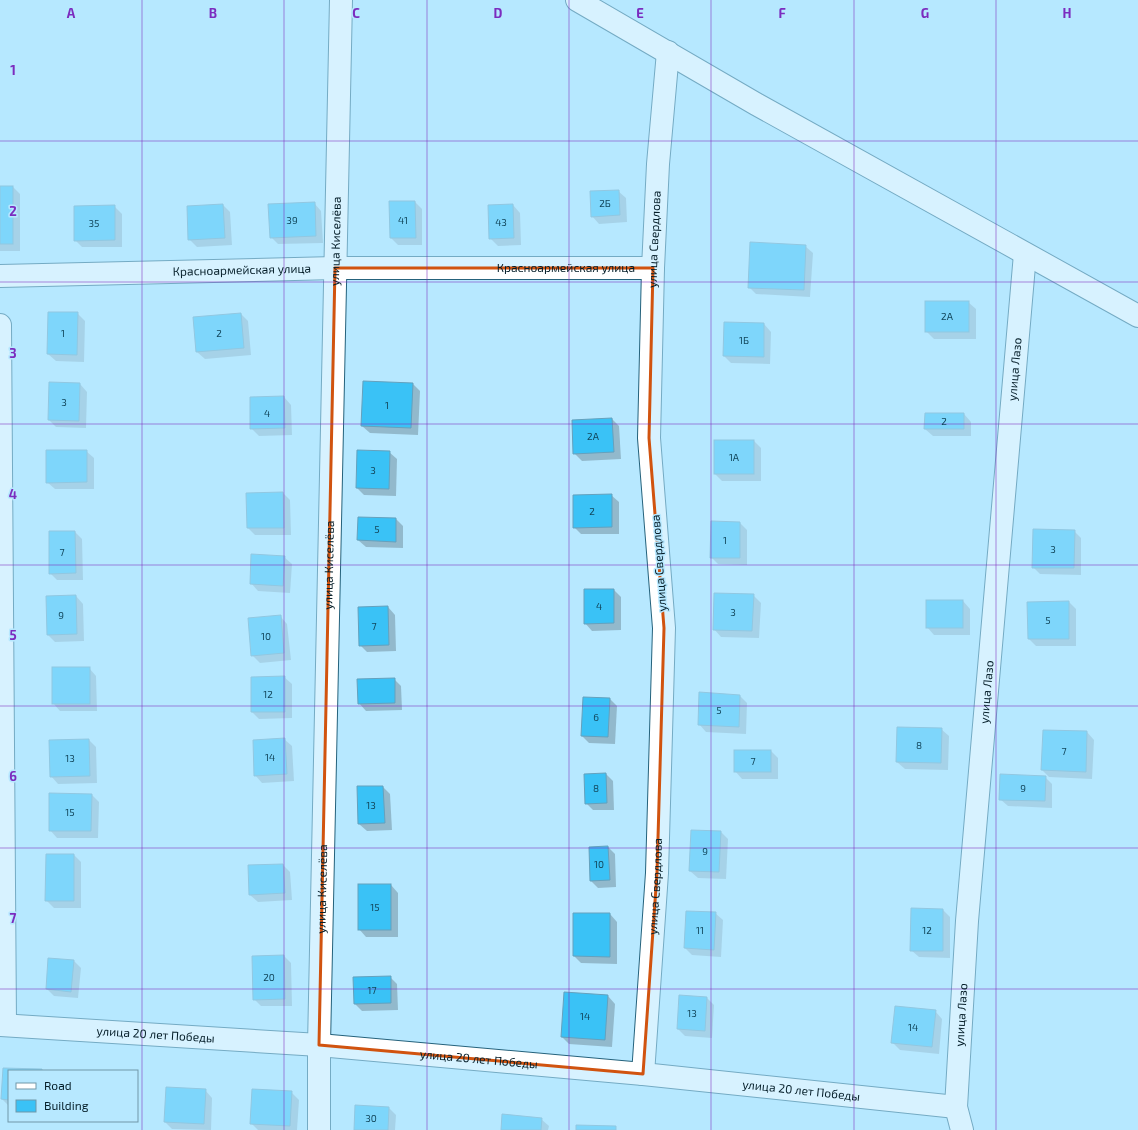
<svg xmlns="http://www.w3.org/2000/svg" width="1138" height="1130" font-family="'Exo 2',sans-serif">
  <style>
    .shadow { fill: #0003 }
    .building { fill: #3ac2f6; stroke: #65a1bd }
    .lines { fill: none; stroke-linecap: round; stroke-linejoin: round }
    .minor-casing { stroke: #25627c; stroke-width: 24 }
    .minor { stroke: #fff; stroke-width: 22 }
    .marked { fill: none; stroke: #d1530f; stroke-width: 3; stroke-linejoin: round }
    .grid { fill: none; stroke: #7b2cbf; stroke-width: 1; stroke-opacity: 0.55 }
    .labels { text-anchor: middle; stroke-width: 3; stroke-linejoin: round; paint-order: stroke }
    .number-label { font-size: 10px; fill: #12475c }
    .street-label { font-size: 12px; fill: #051e29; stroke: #b7e8ff }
    .grid-label { font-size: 13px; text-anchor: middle; font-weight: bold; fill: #7b2cbf; stroke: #b7e8ff; stroke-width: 3; stroke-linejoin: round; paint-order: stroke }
  </style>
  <rect width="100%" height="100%" fill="#b7e8ff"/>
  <g class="shadow">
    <polygon points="0,187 13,187 20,194 20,251 0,251"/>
    <polygon points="618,191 626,198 627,222 599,224 592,216"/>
    <polygon points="415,202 422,209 422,245 398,245 391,238"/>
    <polygon points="314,203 321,211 323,243 278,244 271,237"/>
    <polygon points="223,205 230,212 232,245 197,247 189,239"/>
    <polygon points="513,205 520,213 521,245 498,246 490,238"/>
    <polygon points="114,206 122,214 122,247 82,247 75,240"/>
    <polygon points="805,246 813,253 810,297 756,294 749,287"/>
    <polygon points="968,302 976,309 976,339 934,339 926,331"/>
    <polygon points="77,313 85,321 84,362 56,361 48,354"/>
    <polygon points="241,314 248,321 251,355 205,359 197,352"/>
    <polygon points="725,324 764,324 771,332 770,364 731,363 724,356"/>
    <polygon points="80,384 87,392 86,428 56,427 49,420"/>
    <polygon points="413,384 420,391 418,435 370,433 362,426"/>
    <polygon points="284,397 291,405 292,435 259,436 251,428"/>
    <polygon points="926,414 964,414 971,422 971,436 933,436 925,429"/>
    <polygon points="612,419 619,426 621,459 582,461 574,453"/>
    <polygon points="754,441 761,448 761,481 722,481 714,473"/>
    <polygon points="86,451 94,458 94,489 55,489 47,482"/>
    <polygon points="358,451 389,452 397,459 396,496 364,495 357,488"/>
    <polygon points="283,493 290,500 291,535 255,535 248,528"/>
    <polygon points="611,495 619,502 619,534 581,534 574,527"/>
    <polygon points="359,518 396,519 403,526 403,548 366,547 358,540"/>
    <polygon points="740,523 747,530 747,565 718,564 711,557"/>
    <polygon points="1074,531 1081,538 1081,575 1040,574 1033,567"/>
    <polygon points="75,532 82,539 83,580 57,580 50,573"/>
    <polygon points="284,557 292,564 290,593 258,591 251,583"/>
    <polygon points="614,590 621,597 621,630 592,631 585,623"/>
    <polygon points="753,595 761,603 759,638 721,637 714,629"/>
    <polygon points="76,596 83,604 84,641 55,642 48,635"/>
    <polygon points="963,601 970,609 970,635 934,635 927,627"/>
    <polygon points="1069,602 1076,609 1076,646 1036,646 1029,639"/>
    <polygon points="388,607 395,615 396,651 367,652 360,645"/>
    <polygon points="280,616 287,624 291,660 260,663 252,655"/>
    <polygon points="89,668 96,676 97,711 60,711 53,703"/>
    <polygon points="284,677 292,684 292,718 259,719 252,712"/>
    <polygon points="394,679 401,686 402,710 366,711 359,703"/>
    <polygon points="700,694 740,696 747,703 746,734 706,732 699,724"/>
    <polygon points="584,698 610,699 617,706 615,744 589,743 582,736"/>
    <polygon points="941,729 949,736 948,770 905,769 897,762"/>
    <polygon points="1087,732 1094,740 1092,779 1049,777 1042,770"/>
    <polygon points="284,739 292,746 294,781 262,783 255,775"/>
    <polygon points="89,740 96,747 97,783 58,784 51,776"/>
    <polygon points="771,751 778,758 778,779 742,779 735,771"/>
    <polygon points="606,774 613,781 614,810 593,810 586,803"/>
    <polygon points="1045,777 1052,784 1052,808 1008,806 1000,799"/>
    <polygon points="383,787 390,794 392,830 367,831 359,824"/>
    <polygon points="92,795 99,802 98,838 57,838 50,830"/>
    <polygon points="721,832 728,839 726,879 698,878 690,871"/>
    <polygon points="608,847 615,854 616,887 598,888 591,881"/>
    <polygon points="74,855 81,862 81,908 54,908 46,900"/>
    <polygon points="283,865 290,872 292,900 258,902 250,895"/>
    <polygon points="391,885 398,893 398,937 366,937 359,929"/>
    <polygon points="943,910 950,917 950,958 919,957 911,950"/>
    <polygon points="715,913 723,920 721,957 692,955 685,948"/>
    <polygon points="574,914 610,914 617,922 617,964 581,963 574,956"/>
    <polygon points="284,956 291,963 292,1006 261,1006 254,999"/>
    <polygon points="74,961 81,968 78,998 54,996 47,989"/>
    <polygon points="390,977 397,984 398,1010 362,1011 355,1004"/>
    <polygon points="608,996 615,1004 612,1047 569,1044 562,1037"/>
    <polygon points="707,998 714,1005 712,1038 685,1036 678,1029"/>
    <polygon points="935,1011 942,1019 939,1054 900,1050 892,1042"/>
    <polygon points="4,1069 42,1070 43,1071 9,1071 9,1106 2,1099"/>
    <polygon points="205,1090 212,1098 211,1130 172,1129 165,1122"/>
    <polygon points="291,1092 299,1100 297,1130 258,1130 251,1123"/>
    <polygon points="389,1108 396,1115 395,1130 355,1130"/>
    <polygon points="541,1119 549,1126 548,1130 502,1130"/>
  </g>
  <g class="building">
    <rect x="0" y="186" width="13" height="58"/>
    <polygon points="619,190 620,215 591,217 590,191"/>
    <polygon points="389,201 415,201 416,238 390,238"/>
    <polygon points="315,202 316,236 270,238 268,204"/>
    <polygon points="223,204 225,238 188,240 187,206"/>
    <polygon points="513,204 514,238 489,239 488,205"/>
    <polygon points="115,205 115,240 74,241 74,206"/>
    <polygon points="750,242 806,245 804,290 748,288"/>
    <rect x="925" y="301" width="44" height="31"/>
    <polygon points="48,312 78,312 77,355 47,354"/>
    <polygon points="241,313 244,348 196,352 193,317"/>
    <polygon points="724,322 764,323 764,357 723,356"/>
    <polygon points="363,381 413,383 411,428 361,426"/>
    <polygon points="49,382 80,383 79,421 48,420"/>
    <polygon points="284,396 285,428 250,429 250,397"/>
    <polygon points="925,413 964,413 964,429 924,429"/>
    <polygon points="612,418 614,452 573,454 572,420"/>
    <rect x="714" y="440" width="40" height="34"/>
    <polygon points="46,450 87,450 87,482 46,483"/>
    <polygon points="357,450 390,451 389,489 356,488"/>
    <polygon points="283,492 284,528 247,528 246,493"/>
    <polygon points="612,494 612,527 573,528 573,495"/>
    <polygon points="358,517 396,518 396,542 357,540"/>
    <polygon points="711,521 740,522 740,558 710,558"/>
    <polygon points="1033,529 1075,530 1074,568 1032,568"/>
    <polygon points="49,531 75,531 76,573 49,574"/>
    <polygon points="251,554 285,556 283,586 250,584"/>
    <polygon points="584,589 614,589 614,623 584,624"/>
    <polygon points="714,593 754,594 752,631 713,630"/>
    <polygon points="76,595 77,634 47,635 46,596"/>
    <rect x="926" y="600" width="37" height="28"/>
    <polygon points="1069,601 1069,639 1028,639 1027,602"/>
    <polygon points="388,606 389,645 359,646 358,607"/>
    <polygon points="281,615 284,653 251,656 248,618"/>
    <rect x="52" y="667" width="38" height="37"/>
    <polygon points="285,676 285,712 251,712 251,677"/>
    <polygon points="395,678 395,703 358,704 357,679"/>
    <polygon points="699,692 740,695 739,727 698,725"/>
    <polygon points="583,697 610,698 608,737 581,736"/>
    <polygon points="897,727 942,728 941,763 896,762"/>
    <polygon points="1043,730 1087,731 1086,772 1041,770"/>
    <polygon points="285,738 287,774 254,776 253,740"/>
    <polygon points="89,739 90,776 50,777 49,740"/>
    <rect x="734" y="750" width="37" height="22"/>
    <polygon points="606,773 607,803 585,804 584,774"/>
    <polygon points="1000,774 1046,776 1045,801 999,800"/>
    <polygon points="357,786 383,786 385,823 358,824"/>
    <polygon points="49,793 92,794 91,831 49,831"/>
    <polygon points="691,830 721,831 719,872 689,871"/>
    <polygon points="608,846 610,880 590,881 589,847"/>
    <polygon points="46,854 74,854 74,901 45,901"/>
    <polygon points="283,864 285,893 249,895 248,865"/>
    <rect x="358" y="884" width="33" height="46"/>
    <polygon points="911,908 943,909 943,951 910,951"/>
    <polygon points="686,911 716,912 714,950 684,948"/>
    <polygon points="573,913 610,913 610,957 573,956"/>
    <polygon points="284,955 285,999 253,1000 252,956"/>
    <polygon points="48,958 74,960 71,992 46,989"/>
    <polygon points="391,976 391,1003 354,1004 353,977"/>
    <polygon points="564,992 608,995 605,1040 561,1037"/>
    <polygon points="679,995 707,997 705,1031 677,1029"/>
    <polygon points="895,1006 936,1010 932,1047 891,1043"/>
    <polygon points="3,1068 42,1069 42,1071 9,1071 9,1100 1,1099"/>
    <polygon points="166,1087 206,1089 204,1124 164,1122"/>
    <polygon points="252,1089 292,1091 290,1126 250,1124"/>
    <polygon points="355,1105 389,1107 388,1130 354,1130"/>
    <polygon points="502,1114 542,1118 541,1130 501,1130"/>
    <polygon points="576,1125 616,1126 616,1130 576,1130"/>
  </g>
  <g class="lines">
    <g class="minor-casing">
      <g id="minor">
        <polyline points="577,0 756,104 1138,316"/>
        <path id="s1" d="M0 276 335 268H653"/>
        <polyline points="0,325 5,1025"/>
        <path id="s2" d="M0 1025 319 1045 643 1074 956 1107"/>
        <path id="s3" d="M643 1074 657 873 664 628 649 438 653 268 658 164 668 52"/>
        <path id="s4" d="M319 1130V1045L341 0"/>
        <path id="s5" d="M962 1130 956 1107 967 921 1025 254"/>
      </g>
    </g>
    <use href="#minor" class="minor"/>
  </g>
  <path d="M0 0H1138V1130H0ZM335 268H653L649 438 664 628 657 873 643 1074 319 1045Z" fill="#b7e8ff" fill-opacity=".55" fill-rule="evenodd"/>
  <path class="marked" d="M335 268H653L649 438 664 628 657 873 643 1074 319 1045Z"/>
  <path class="grid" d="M142 0V1130M284 0V1130M427 0V1130M569 0V1130M711 0V1130M854 0V1130M996 0V1130M0 141H1138M0 282H1138M0 424H1138M0 565H1138M0 706H1138M0 848H1138M0 989H1138"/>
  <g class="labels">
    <g class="number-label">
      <text x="605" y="207">2Б</text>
      <text x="292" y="224">39</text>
      <text x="403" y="224">41</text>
      <text x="501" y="226">43</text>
      <text x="94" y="227">35</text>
      <text x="947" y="320">2А</text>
      <text x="63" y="337">1</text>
      <text x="219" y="337">2</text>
      <text x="744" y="344">1Б</text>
      <text x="64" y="406">3</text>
      <text x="387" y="409">1</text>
      <text x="267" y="417">4</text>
      <text x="944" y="425">2</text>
      <text x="593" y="440">2А</text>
      <text x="734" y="461">1А</text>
      <text x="373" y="474">3</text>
      <text x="592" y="515">2</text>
      <text x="377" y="533">5</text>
      <text x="725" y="544">1</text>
      <text x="1053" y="553">3</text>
      <text x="62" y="556">7</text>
      <text x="599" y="610">4</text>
      <text x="733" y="616">3</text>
      <text x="61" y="619">9</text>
      <text x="1048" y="624">5</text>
      <text x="374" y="630">7</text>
      <text x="266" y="640">10</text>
      <text x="268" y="698">12</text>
      <text x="719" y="714">5</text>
      <text x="596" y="721">6</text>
      <text x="919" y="749">8</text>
      <text x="1064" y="755">7</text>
      <text x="270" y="761">14</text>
      <text x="70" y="762">13</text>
      <text x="753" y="765">7</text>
      <text x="596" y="792">8</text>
      <text x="1023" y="792">9</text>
      <text x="371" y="809">13</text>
      <text x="70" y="816">15</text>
      <text x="705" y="855">9</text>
      <text x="599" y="868">10</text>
      <text x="375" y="911">15</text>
      <text x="700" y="934">11</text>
      <text x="927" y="934">12</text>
      <text x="269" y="981">20</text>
      <text x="372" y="994">17</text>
      <text x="692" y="1017">13</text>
      <text x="585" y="1020">14</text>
      <text x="913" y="1031">14</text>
      <text x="371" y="1122">30</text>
    </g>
    <g class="street-label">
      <text dy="4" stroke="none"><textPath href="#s3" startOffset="836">улица Свердлова</textPath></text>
      <text dy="4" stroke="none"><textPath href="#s4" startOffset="889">улица Киселёва</textPath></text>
      <text dy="4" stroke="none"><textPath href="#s1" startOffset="566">Красноармейская улица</textPath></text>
      <text dy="4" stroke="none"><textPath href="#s1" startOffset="242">Красноармейская улица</textPath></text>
      <text dy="4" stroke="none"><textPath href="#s5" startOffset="764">улица Лазо</textPath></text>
      <text transform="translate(659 563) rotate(-94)" y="4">улица Свердлова</text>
      <text dy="4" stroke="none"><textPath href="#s4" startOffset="565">улица Киселёва</textPath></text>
      <text dy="4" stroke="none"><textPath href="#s5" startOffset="440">улица Лазо</textPath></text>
      <text dy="4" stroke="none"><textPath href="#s3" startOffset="188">улица Свердлова</textPath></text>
      <text dy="4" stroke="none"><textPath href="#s4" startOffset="241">улица Киселёва</textPath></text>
      <text dy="4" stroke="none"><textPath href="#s5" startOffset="116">улица Лазо</textPath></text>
      <text dy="4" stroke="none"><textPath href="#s2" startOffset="156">улица 20 лет Победы</textPath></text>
      <text dy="4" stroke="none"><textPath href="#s2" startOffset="480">улица 20 лет Победы</textPath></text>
      <text dy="4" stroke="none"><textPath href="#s2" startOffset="804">улица 20 лет Победы</textPath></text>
    </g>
  </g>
  <g class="grid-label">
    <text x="71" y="18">A</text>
    <text x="213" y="18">B</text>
    <text x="356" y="18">C</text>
    <text x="498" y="18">D</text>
    <text x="640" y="18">E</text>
    <text x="782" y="18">F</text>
    <text x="925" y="18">G</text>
    <text x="1067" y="18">H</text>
    <text x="13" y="75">1</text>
    <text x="13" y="216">2</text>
    <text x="13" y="358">3</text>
    <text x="13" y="499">4</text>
    <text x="13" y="640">5</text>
    <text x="13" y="781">6</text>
    <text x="13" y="923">7</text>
  </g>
  <rect x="8" y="1070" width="130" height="52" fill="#b7e8ff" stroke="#7097a9"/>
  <rect x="16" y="1083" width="20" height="6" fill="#ffffff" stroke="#7097a9"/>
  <text x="44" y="1090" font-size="12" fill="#051e29">Road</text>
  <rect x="16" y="1100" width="20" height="12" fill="#3ac2f6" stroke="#7097a9"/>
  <text x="44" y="1110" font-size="12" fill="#051e29">Building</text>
</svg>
